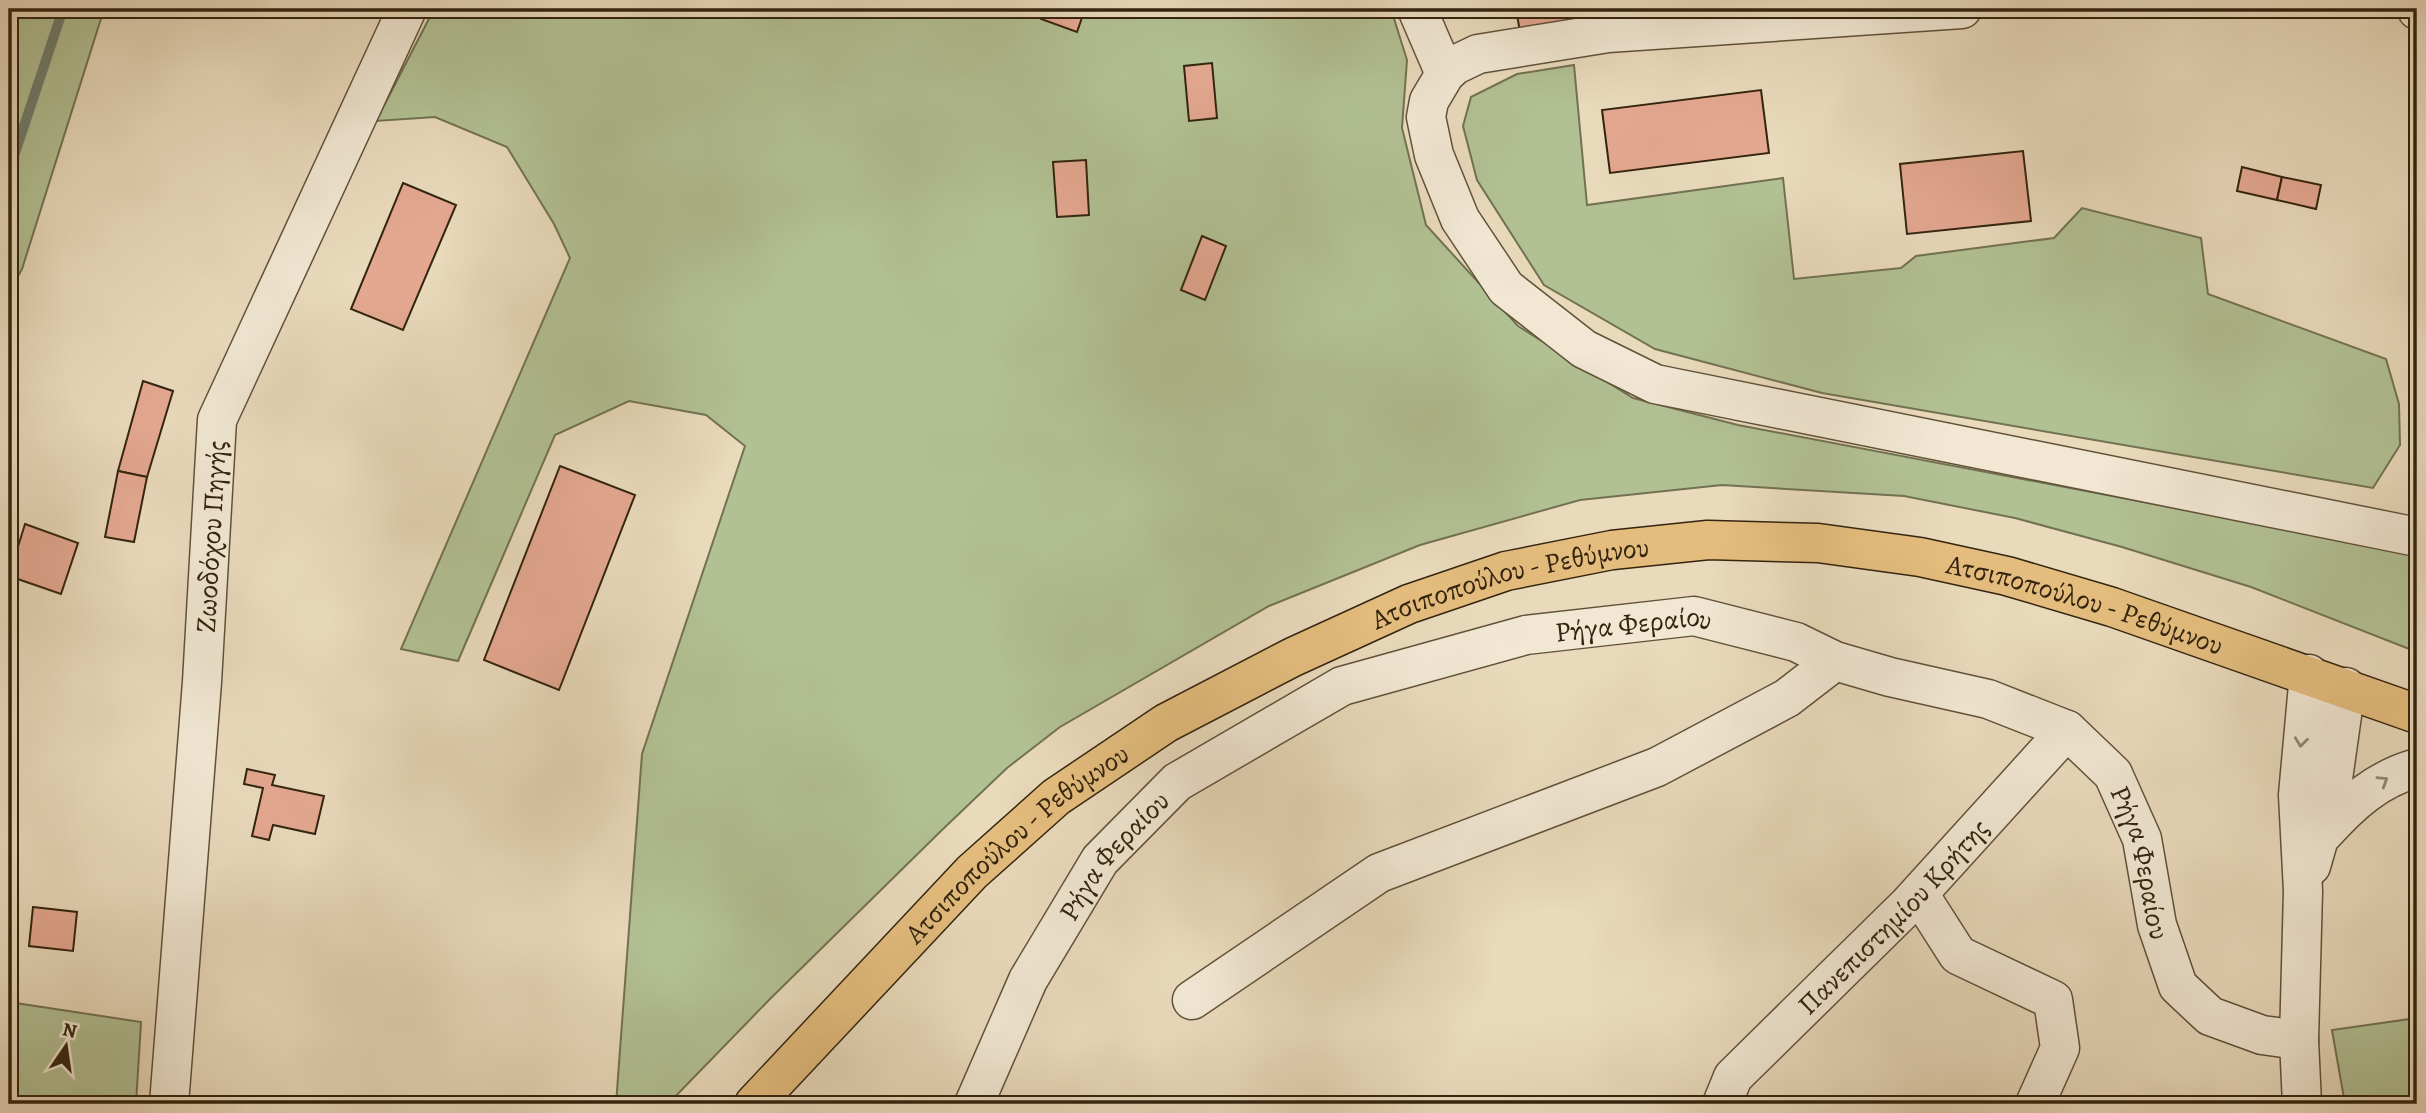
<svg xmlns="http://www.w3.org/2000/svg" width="2426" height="1113" font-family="Alegreya,serif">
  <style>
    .green { fill: #b2c194; stroke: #727252; stroke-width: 2 }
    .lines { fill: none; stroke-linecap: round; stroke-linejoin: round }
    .stream { stroke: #6f7f70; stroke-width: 10 }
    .building { fill: #e4a891; stroke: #33240f; stroke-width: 2 }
    .minor-casing { stroke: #60523a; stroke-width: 41 }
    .major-casing { stroke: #33240f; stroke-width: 41 }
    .minor { stroke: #f1e7d3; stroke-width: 38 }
    .major { stroke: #e4bd7e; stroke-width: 38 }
    .oneway { stroke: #928671 }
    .labels { text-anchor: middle; stroke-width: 7; stroke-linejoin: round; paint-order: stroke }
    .street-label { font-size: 28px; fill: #33240f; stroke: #f1e7d3 }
  </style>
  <rect width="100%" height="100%" fill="#e9dabc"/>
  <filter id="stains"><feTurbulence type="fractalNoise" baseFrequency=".00286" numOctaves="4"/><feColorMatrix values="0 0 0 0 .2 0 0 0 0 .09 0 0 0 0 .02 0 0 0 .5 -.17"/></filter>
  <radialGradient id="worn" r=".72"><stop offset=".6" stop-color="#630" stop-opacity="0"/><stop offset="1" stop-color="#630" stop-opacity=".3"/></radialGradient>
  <g class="green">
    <polygon points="9,9 104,9 22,269 9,292"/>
    <polygon points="434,9 1391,9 1407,60 1402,128 1426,225 1518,326 1633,398 1738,425 2417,554 2417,652 2251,587 2122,547 2015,518 1904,496 1722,485 1580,500 1420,545 1269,606 1060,727 1007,768 943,829 770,999 668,1104 616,1104 642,754 745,446 706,415 629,401 555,435 458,661 401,649 570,258 554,224 507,147 435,117 376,121"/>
    <polygon points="1574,65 1587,205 1783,178 1794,279 1901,268 1916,256 2054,238 2082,208 2201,238 2208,294 2386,359 2399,404 2400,445 2373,488 1822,393 1655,349 1544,285 1477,180 1463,126 1471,97 1517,74"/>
    <polygon points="9,1002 141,1022 136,1104 9,1104"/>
    <polygon points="2417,1018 2417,1104 2345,1104 2332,1030"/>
  </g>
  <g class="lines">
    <polyline class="stream" points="9,171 63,9"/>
  </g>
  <g class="building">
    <polygon points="1045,9 1085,9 1077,32 1041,19"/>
    <polygon points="1516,9 1584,9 1586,20 1520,32"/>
    <polygon points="1212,63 1217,118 1189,121 1184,66"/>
    <polygon points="1761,90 1769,153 1610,173 1602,110"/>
    <polygon points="2023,151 2031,221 1907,234 1900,164"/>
    <polygon points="1086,160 1089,215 1057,217 1053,162"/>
    <polygon points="2242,167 2282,177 2277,200 2237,191"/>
    <polygon points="2282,177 2321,185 2316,209 2277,200"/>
    <polygon points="403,183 456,205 403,330 351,309"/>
    <polygon points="1202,236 1226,246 1205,300 1181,290"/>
    <polygon points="143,381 173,391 147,477 118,471"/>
    <polygon points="560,466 635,495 559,690 484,660"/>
    <polygon points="118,471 147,477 134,542 105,537"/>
    <polygon points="25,524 78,543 61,594 9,576"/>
    <polygon points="247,769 275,775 272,785 324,796 315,834 273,825 269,840 252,836 263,788 244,784"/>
    <polygon points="33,907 77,912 73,951 29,946"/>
  </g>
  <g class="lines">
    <g class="minor-casing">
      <g id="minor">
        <polyline points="1417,9 1445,74"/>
        <polyline points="1962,9 1608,33 1478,54 1455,65 1445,74 1429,101 1426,117 1434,155 1460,219 1506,288 1584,349 1655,384 2417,537"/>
        <polyline points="2417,9 2417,10"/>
        <path d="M2323 834C2351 803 2377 779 2417 768"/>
        <polyline points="2311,866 2330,800 2346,687"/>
        <polyline points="1919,894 1958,955 2053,1000 2060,1048 2035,1104"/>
        <polyline points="1192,1000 1379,873 1657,767 1787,698 1835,661"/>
        <path id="s1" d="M169 1104 202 682 217 420 407 9"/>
        <path id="s2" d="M974 1104 1028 980 1100 860 1177 782 1342 686 1526 635 1694 616 1796 642 1835 661 1890 677 1988 699 2067 730 2113 774 2142 839 2157 925 2178 986 2210 1016 2262 1035 2299 1040"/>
        <path id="s3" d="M1722 1104 1733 1077 1909 904 2067 730"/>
        <polyline points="2302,1104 2299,1040 2303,891 2298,795 2309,674"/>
      </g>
    </g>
    <g class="major-casing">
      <g id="major">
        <path id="s4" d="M754 1104 972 872 1056 797 1166 723 1293 657 1409 604 1506 571 1612 550 1708 540 1818 543 1920 557 2007 576 2112 607 2417 714"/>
      </g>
    </g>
    <use href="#minor" class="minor"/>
    <use href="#major" class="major"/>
  </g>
  <defs><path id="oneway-chevron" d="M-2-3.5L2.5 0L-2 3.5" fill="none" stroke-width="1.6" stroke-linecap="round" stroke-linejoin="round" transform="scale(1.75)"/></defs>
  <g class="oneway">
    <use href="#oneway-chevron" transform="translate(2301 742) rotate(97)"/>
    <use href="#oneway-chevron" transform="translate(2383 781) rotate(-32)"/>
  </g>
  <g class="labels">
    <g class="street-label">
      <text dy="10" stroke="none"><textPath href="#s1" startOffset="569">Ζωοδόχου Πηγής</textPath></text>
      <text dy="10" stroke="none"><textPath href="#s4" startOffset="938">Ατσιποπούλου - Ρεθύμνου</textPath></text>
      <text dy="10" stroke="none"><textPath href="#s4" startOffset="1526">Ατσιποπούλου - Ρεθύμνου</textPath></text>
      <text dy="10" stroke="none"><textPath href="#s2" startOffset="875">Ρήγα Φεραίου</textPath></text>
      <text dy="10" stroke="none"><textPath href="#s4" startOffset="371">Ατσιποπούλου - Ρεθύμνου</textPath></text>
      <text dy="10" stroke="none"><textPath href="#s2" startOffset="287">Ρήγα Φεραίου</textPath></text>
      <text dy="10" stroke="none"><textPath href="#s2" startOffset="1484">Ρήγα Φεραίου</textPath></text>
      <text dy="10" stroke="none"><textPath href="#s3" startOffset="256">Πανεπιστημίου Κρήτης</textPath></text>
    </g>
  </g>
  <rect width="2426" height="1113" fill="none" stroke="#e9dabc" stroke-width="35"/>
  <rect x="10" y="10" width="2405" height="1092" fill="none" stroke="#33240f" stroke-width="3.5"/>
  <rect x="18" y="18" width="2391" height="1078" fill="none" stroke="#33240f" stroke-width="2"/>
  <g transform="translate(66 1046) rotate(13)" stroke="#f1e7d3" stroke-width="5" paint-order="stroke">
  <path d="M0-5L12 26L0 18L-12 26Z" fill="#33240f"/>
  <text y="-10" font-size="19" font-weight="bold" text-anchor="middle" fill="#33240f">N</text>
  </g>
  <rect width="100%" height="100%" filter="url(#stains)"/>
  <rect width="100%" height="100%" fill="url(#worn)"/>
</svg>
